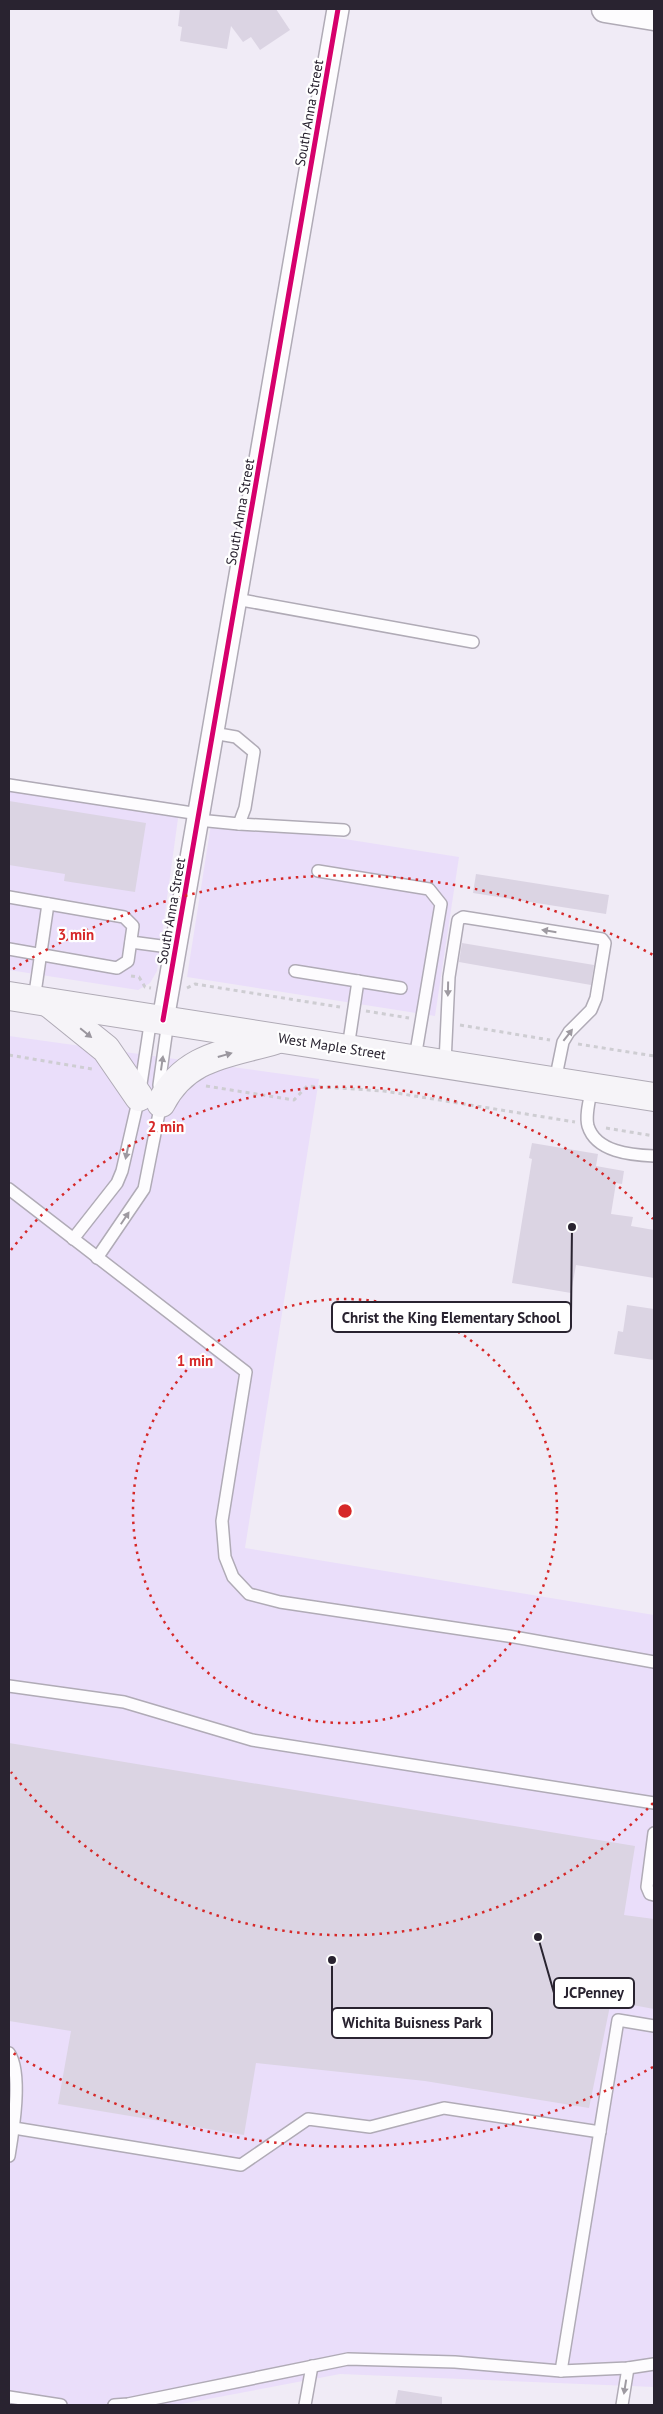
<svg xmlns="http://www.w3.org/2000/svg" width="663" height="2414" font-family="'PT Sans',sans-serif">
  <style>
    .built { fill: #eadefa }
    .building { fill: #dbd4e3 }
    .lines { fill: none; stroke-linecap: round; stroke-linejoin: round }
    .service-casing { stroke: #b0abb6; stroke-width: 14 }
    .minor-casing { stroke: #b0abb6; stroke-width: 24 }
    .tertiary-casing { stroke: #b0abb6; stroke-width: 29 }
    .secondary-casing { stroke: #b0abb6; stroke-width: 30 }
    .path { stroke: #cecdd2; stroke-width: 3; stroke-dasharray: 4 4; stroke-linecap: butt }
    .service { stroke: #fdfcfe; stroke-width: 11 }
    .minor { stroke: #fdfcfe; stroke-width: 21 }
    .tertiary { stroke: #fdfcfe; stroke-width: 26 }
    .secondary { stroke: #f6f4f8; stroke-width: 28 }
    .cycleway-casing { stroke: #fff; stroke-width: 8 }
    .cycleway { stroke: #d6006c; stroke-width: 5 }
    .oneway { fill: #9e9aa1 }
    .oneway2 { fill: #9a969e }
    .ring { fill: none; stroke: #d62828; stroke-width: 2.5; stroke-dasharray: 2.5 5 }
    .labels { text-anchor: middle; stroke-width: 4.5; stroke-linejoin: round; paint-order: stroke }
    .street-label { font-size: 14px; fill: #292330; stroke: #fff }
    .centre { fill: #d62828; stroke: #fff; stroke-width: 2.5 }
    .ring-label { font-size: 15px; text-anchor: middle; font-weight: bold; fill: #d62828; stroke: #fff; stroke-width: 4.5; stroke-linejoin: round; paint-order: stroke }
    .leader { fill: none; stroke: #292330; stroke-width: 2 }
    .callout-dot { fill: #292330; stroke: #fff; stroke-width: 2 }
    .callout { fill: #fff; stroke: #292330; stroke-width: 2 }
    .callout-label { font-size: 15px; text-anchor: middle; font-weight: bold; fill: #292330 }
  </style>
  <rect width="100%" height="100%" fill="#f0ebf6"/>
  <g class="built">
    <polygon points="9,778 180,804 157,971 150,983 138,990 9,970"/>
    <polygon points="212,818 459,857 435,1016 187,977"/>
    <polygon points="9,1036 319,1079 245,1548 654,1615 654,2387 340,2374 176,2405 9,2405"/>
  </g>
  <g class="building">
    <polygon points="180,9 276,9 290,30 260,50 251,37 243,42 231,26 227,49 180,41 182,27 178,26"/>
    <polygon points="9,801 146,823 135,892 64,881 65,874 9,865"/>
    <polygon points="476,874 609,895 606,914 473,893"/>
    <polygon points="462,943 594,965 591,985 459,962"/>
    <polygon points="532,1143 598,1154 596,1166 624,1171 622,1184 616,1183 611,1214 633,1217 631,1226 654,1230 654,1278 576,1265 571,1293 512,1283 532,1159 529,1158"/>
    <polygon points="627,1305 654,1309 654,1360 614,1354 618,1331 623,1332"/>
    <polygon points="9,1743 635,1846 624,1915 654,1919 654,2009 611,2001 589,2108 425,2081 256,2063 244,2135 58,2104 71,2031 9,2021"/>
    <polygon points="398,2390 442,2397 442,2405 395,2405"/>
  </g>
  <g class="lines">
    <g class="service-casing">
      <g id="service">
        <polyline points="236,599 473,642"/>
        <polyline points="9,785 199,814"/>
        <polyline points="198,820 239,824 245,808 254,752 236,737 213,733"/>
        <polyline points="239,824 344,830"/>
        <polyline points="318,871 429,889 441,904 415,1058"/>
        <polyline points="9,897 124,917 133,926 128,961 117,968 9,949"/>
        <polyline points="131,942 176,948"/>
        <polyline points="295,971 401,988"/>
        <polyline points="34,1000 48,904"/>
        <polyline points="348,1048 358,981"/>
        <polyline points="445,1063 449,977 458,920 463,917 602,939 605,943 596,998 591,1010 569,1032 563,1042 555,1081"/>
        <path d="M592 1087C590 1098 585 1115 588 1126 596 1152 631 1155 654 1156"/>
        <polyline points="9,1189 246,1372 222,1521 225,1557 233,1577 249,1594 280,1602 508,1636 654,1662"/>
        <polyline points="73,1239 117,1183 122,1171 139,1097 151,1018"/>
        <polyline points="97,1258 144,1189 161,1103 159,1085 168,1021"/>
        <polyline points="9,1686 124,1702 252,1740 654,1803"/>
        <polyline points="654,1833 647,1887 650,1894 654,1895"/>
        <path d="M9 2053C23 2073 13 2132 9 2156"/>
        <polyline points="14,2128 241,2165 308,2119 370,2127 444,2108 600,2132"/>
        <polyline points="561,2371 618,2020 654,2026"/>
        <polyline points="9,2397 61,2405"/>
        <polyline points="114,2405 128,2404 348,2359 455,2362 561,2371 628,2368 654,2364"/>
        <polyline points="305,2405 312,2366"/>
        <polyline points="622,2405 628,2368"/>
      </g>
    </g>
    <g class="minor-casing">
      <polyline id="minor" points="163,1020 338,9"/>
    </g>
    <g class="tertiary-casing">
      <polyline id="tertiary" points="605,9 654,17"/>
    </g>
    <g class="secondary-casing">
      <g id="secondary">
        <polyline points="9,996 654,1097"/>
        <polyline points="49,1003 106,1049 139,1097"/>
        <path d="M161 1103C186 1055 228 1054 275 1040"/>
      </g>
    </g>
    <g class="path">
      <polyline points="131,976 139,977 145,987 151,988"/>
      <polyline points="187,988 195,984 340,1007"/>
      <polyline points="366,1011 409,1018"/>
      <polyline points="460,1025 550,1040"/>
      <polyline points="578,1044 654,1056"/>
      <polyline points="9,1055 92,1069"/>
      <polyline points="206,1086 294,1100 307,1086 384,1091 575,1122"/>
      <polyline points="606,1128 654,1136"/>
    </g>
    <use href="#service" class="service"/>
    <use href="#minor" class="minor"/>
    <use href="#tertiary" class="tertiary"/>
    <use href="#secondary" class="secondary"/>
    <g class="cycleway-casing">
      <polyline id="cycleway" points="163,1020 338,9"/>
    </g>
    <use href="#cycleway" class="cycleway"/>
  </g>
  <defs><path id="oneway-solid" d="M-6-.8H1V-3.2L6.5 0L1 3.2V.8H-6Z" transform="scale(1.25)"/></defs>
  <g class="oneway">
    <use href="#oneway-solid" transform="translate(549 931) rotate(-171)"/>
    <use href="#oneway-solid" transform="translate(448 989) rotate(91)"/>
    <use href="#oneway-solid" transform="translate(568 1035) rotate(-52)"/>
    <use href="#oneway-solid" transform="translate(162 1063) rotate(-82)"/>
    <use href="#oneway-solid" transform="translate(127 1152) rotate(102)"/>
    <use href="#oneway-solid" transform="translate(125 1218) rotate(-56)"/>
    <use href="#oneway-solid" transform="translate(625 2387) rotate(99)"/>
  </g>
  <g class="oneway2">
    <use href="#oneway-solid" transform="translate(86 1033) rotate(39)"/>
    <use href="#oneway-solid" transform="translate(225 1055) rotate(-16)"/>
  </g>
  <g class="ring">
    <circle cx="345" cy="1511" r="212"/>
    <path d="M653 1803A424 424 0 0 1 11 1772M11 1250A424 424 0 0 1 653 1219"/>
    <path d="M653 2067A636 636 0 0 1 13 2053M13 969A636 636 0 0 1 653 955"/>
  </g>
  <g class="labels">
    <g class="street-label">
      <text transform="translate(309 113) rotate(-80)" y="5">South Anna Street</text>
      <text transform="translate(240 512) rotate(-80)" y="5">South Anna Street</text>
      <text transform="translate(171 911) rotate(-80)" y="5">South Anna Street</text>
      <text transform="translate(332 1046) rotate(9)" y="5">West Maple Street</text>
    </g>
  </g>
  <circle cx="345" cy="1511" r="8" class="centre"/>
  <g class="ring-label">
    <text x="76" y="940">3 min</text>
    <text x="166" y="1132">2 min</text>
    <text x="195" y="1366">1 min</text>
  </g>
  <path class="leader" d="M572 1227L571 1317M538 1937L554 1993M332 1960L332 2023"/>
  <g class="callout-dot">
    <circle cx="572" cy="1227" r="5"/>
    <circle cx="538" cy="1937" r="5"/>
    <circle cx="332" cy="1960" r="5"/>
  </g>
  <g class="callout">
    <rect x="332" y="1302" width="239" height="30" rx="5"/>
    <rect x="554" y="1978" width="80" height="30" rx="5"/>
    <rect x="332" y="2008" width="160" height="30" rx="5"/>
  </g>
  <g class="callout-label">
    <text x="451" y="1323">Christ the King Elementary School</text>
    <text x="594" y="1998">JCPenney</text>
    <text x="412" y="2028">Wichita Buisness Park</text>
  </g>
  <rect width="663" height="2414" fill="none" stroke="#292330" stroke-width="20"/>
</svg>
